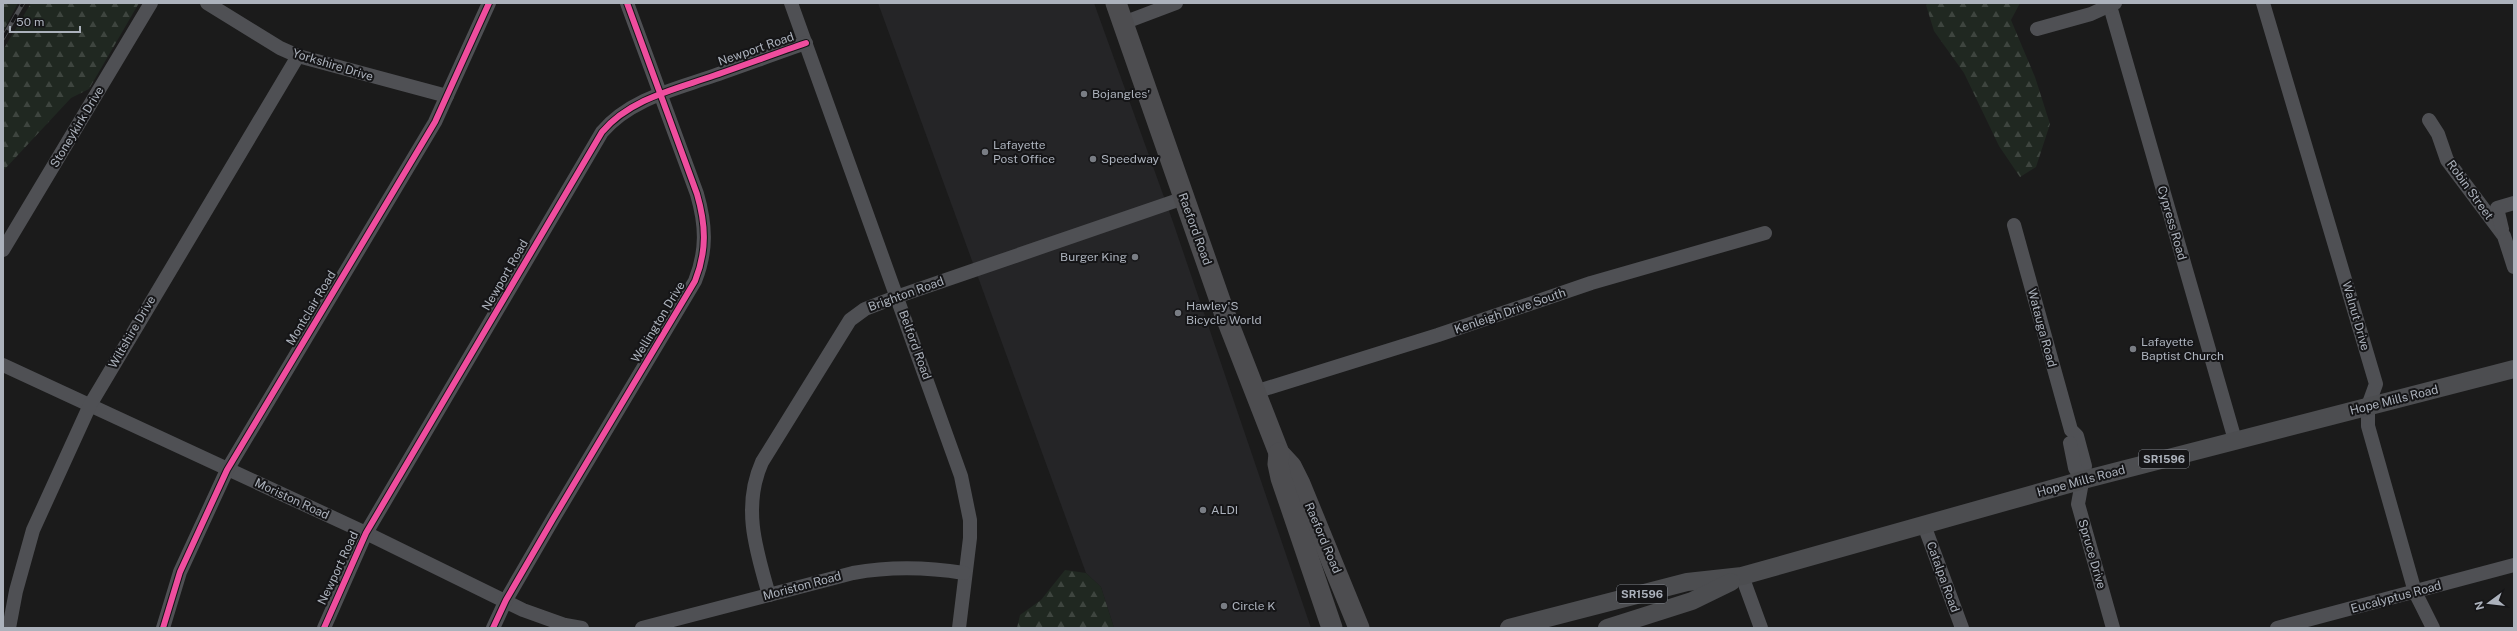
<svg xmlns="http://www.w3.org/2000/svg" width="2517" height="631" font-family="'Public Sans',sans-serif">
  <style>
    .built { fill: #252527 }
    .forest { fill: url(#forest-firs) }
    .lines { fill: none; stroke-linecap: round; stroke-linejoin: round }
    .minor { stroke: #4f5054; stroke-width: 14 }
    .major { stroke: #4c4d50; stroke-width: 18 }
    .highway { stroke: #4d4d50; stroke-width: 21 }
    .rail-casing { stroke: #4f5053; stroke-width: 4.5 }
    .rail { stroke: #151517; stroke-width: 3; stroke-dasharray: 9; stroke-linecap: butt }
    .cycleway-casing { stroke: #151517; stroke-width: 8 }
    .cycleway { stroke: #ef4d9e; stroke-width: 6 }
    .poi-dot { fill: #797d84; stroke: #151517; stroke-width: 1.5 }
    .labels { text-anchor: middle; stroke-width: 4; stroke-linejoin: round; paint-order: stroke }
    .shield { fill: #151517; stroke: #7f838a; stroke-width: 1 }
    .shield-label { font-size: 11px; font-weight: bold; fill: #acb2bc }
    .street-label { font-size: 12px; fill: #acb2bc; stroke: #151517 }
    .poi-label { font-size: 12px; fill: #acb2bc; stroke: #151517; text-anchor: start }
  </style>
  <defs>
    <pattern id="forest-firs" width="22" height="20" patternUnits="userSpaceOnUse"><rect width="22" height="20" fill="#202821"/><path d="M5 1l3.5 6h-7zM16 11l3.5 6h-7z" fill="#3e453f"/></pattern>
  </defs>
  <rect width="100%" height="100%" fill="#1b1b1b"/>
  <polygon class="built" points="878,3 1094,3 1173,222 1311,628 1114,628 1101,587 1086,573"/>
  <g class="forest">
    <polygon points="3,3 18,3 3,32"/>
    <polygon points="31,3 139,3 89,89 71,98 3,171 3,50"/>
    <polygon points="1928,3 2020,3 2011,20 2035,77 2050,124 2036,167 2020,177 1999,146 1964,73 1934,31 1926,5"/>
    <polygon points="1065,570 1086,573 1101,587 1114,628 1017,628 1020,615 1041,600"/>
  </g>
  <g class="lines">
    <g class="minor">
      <polyline points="207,3 280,48 298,56 447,96"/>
      <polyline points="791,3 961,476 970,520 970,538 959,628"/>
      <polyline points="2263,3 2376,384 2368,406 2368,426 2415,592 2433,628"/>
      <polyline points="2110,6 2235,440"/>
      <polyline points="1123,23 1176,3"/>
      <polyline points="2037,29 2091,14 2115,3"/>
      <polyline points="2429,120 2438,134 2447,160 2504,236 2514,267"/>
      <polyline points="2014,225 2071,430 2077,436 2085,466 2078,504 2113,628"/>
      <polyline points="2502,229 2497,208 2514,203"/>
      <polyline points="3,250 151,3"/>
      <polyline points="3,365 366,533 523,610 565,625 582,628"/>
      <polyline points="1255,392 1438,335 1591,283 1765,233"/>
      <polyline points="2070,443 2075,468 2083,480"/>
      <polyline points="1924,525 1962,628"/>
      <polyline points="1742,576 1761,628"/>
      <path d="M769 595C756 550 742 507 762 462L850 320 865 309 896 297 1184 198"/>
      <polyline points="9,628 16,591 33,530 90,405 298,56"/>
      <polyline points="163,628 180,572 227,470 435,122 489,3"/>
      <path d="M324 628 366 533 602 132C629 100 672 90 710 77 742 66 774 54 806 43"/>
      <path d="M493 628 506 600 553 519 695 281C707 251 706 225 697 194L627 3"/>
      <path d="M642 628 853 573C892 566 926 567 964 573"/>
      <polyline points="2277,628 2514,565"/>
    </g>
    <g class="major">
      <polyline points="1509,628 1687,582 1742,576 2083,480 2514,369"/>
      <polyline points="1607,628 1692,601 1731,582"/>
    </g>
    <g class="highway">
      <polyline points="1116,3 1224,312 1279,453 1291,466 1300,484 1359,628"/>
      <polyline points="1279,453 1278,464 1281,478 1332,628"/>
    </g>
    <g class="rail-casing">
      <polyline id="rail" points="3,38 23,3"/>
    </g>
    <use href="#rail" class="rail"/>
    <g class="cycleway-casing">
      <g id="cycleway">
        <polyline points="163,628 180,572 227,470 435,122 489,3"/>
        <path d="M324 628 366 533 602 132C629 100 672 90 710 77 742 66 774 54 806 43"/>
        <path d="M493 628 506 600 553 519 695 281C707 251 706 225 697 194L627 3"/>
      </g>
    </g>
    <use href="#cycleway" class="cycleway"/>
  </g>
  <g class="poi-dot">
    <circle cx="1084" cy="94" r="4"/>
    <circle cx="985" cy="152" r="4"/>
    <circle cx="1093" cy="159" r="4"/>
    <circle cx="1135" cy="257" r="4"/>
    <circle cx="1178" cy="313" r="4"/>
    <circle cx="2133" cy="349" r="4"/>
    <circle cx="1203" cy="510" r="4"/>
    <circle cx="1224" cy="606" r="4"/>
  </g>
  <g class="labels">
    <g class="shield">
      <rect x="2139" y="450" width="50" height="18" rx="3"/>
      <rect x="1617" y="585" width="50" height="18" rx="3"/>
    </g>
    <g class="shield-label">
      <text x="2164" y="463">SR1596</text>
      <text x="1642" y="598">SR1596</text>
    </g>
    <g class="street-label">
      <text transform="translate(756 49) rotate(-19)" y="4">Newport Road</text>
      <text transform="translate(333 65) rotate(17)" y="4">Yorkshire Drive</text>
      <text transform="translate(77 127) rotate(-59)" y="4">Stoneykirk Drive</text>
      <text transform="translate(2470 190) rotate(54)" y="4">Robin Street</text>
      <text transform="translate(2172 223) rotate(74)" y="4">Cypress Road</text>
      <text transform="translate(1195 229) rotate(70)" y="4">Raeford Road</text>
      <text transform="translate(505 275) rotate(-60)" y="4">Newport Road</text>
      <text transform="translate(906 294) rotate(-20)" y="4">Brighton Road</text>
      <text transform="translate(311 308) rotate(-59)" y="4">Montclair Road</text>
      <text transform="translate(1510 311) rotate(-19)" y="4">Kenleigh Drive South</text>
      <text transform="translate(2356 316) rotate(74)" y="4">Walnut Drive</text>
      <text transform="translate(658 322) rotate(-59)" y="4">Wellington Drive</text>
      <text transform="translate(2042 328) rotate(75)" y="4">Watauga Road</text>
      <text transform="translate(132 332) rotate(-60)" y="4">Wiltshire Drive</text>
      <text transform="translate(915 345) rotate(70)" y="4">Belford Road</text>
      <text transform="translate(2394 400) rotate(-14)" y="4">Hope Mills Road</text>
      <text transform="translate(2081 481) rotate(-15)" y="4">Hope Mills Road</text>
      <text transform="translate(292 499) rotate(25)" y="4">Moriston Road</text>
      <text transform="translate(1323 538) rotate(67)" y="4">Raeford Road</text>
      <text transform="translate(2092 554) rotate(74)" y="4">Spruce Drive</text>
      <text transform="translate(338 568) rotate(-65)" y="4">Newport Road</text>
      <text transform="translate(1943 577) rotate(70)" y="4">Catalpa Road</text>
      <text transform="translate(802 586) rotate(-15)" y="4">Moriston Road</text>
      <text transform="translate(2396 597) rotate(-15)" y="4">Eucalyptus Road</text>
    </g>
    <g class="poi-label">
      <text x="1092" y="98">Bojangles'</text>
      <text x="993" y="149">Lafayette<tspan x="993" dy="14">Post Office</tspan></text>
      <text x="1101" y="163">Speedway</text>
      <text x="1127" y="261" text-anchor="end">Burger King</text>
      <text x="1186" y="310">Hawley'S<tspan x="1186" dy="14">Bicycle World</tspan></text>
      <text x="2141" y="346">Lafayette<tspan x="2141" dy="14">Baptist Church</tspan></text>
      <text x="1211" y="514">ALDI</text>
      <text x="1232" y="610">Circle K</text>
    </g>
  </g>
  <rect width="2517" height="631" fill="none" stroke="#acb2bc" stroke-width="8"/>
  <g transform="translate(2489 603) rotate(255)" stroke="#151517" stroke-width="3" paint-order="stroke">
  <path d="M0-3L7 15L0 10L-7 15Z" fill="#acb2bc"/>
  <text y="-6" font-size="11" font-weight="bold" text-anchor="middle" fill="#acb2bc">N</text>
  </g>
  <path d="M10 26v6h70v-6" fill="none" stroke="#acb2bc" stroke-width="2"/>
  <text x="16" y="26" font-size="12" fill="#acb2bc" stroke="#151517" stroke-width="3" paint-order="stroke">50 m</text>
</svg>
